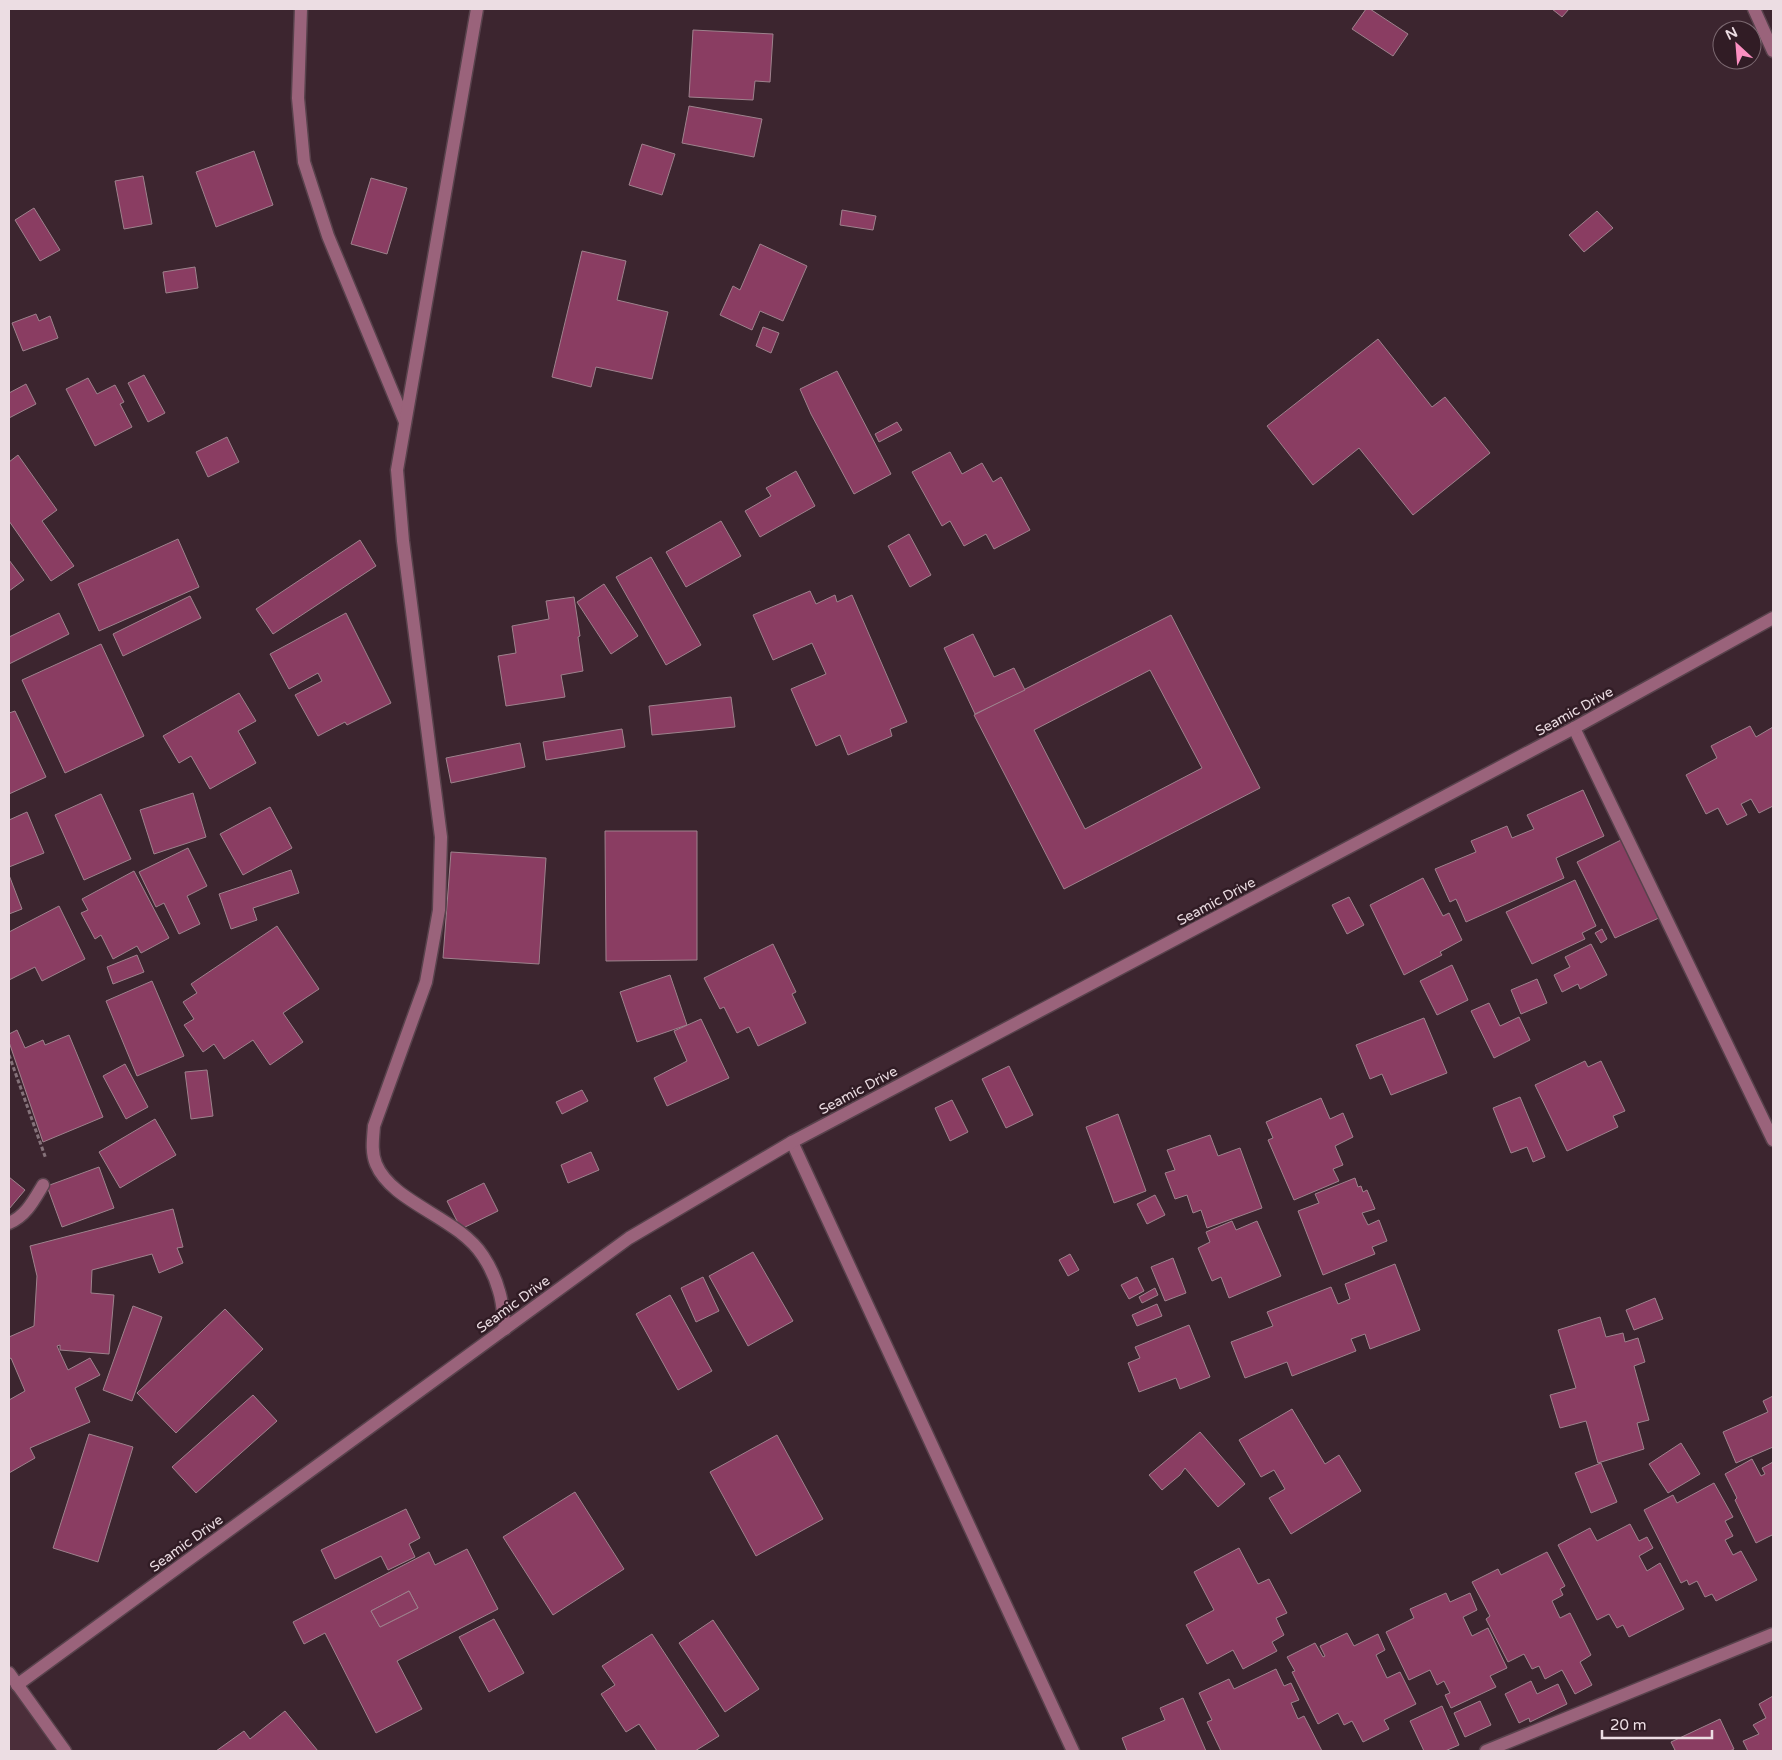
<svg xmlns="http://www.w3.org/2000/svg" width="1782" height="1760" font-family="'Varela Round',sans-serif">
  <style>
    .built { fill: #4b2e3a }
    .building { fill: #8a3d62; stroke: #9e828d; fill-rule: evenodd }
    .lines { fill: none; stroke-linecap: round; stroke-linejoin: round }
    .minor-casing { stroke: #58424c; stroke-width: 15 }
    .path { stroke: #85727a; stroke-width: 3; stroke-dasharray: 4 2.5; stroke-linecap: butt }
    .minor { stroke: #9a637b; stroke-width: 12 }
    .labels { text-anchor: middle; stroke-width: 5; stroke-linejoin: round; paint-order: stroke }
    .street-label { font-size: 14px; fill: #ecdde3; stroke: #311c25 }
  </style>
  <rect width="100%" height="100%" fill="#3c252f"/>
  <polygon class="built" points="9,1673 65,1751 9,1751"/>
  <g class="building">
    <polygon points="1366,9 1370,9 1408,34 1393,56 1352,29"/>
    <polygon points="1552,9 1569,9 1562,17"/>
    <polygon points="693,30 773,34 770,82 755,81 753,100 689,97"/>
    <polygon points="689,106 762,119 754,157 682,143"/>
    <polygon points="642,144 675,154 662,195 629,185"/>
    <polygon points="254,151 273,205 216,227 196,172"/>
    <polygon points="143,176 152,224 124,229 115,181"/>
    <polygon points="371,178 407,188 387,254 351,244"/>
    <polygon points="34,208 60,250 40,261 15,220"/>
    <polygon points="842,210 876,216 873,230 840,225"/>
    <polygon points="1597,211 1613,228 1584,252 1569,235"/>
    <polygon points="760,244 807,266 783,321 760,311 752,330 720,315 733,286 740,290"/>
    <polygon points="582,251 626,261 617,300 668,312 652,379 596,367 591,387 552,377"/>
    <polygon points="195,267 198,288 166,293 163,272"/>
    <polygon points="36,314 39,321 50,316 58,338 23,351 12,323"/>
    <polygon points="763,327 779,333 771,353 756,346"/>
    <polygon points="1378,339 1432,407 1445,397 1490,453 1413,515 1359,448 1313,485 1267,426"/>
    <polygon points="837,371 891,474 854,494 811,414 800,389"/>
    <polygon points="144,375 165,413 148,422 128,383"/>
    <polygon points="88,378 97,394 115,385 124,402 120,404 132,427 95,446 66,389"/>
    <polygon points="26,384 36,404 9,418 9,393"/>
    <polygon points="897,422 902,430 879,442 875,434"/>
    <polygon points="227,437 239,462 208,477 196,452"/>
    <polygon points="950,452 962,474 982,463 993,482 1001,477 1030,530 994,549 986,534 964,546 950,521 942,526 912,472"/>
    <polygon points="18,455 57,510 42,521 74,566 51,581 9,521 9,462"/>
    <polygon points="796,471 815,506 760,537 745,511 771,496 766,488"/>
    <polygon points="721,521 741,556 686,587 666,552"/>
    <polygon points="909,534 931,575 910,587 888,546"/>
    <polygon points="178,539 199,587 99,631 78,584"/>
    <polygon points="360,540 376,566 273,634 256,609"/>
    <polygon points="651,557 701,645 666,665 616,577"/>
    <polygon points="9,560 24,580 9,591"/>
    <polygon points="604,584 638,636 611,654 577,602"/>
    <polygon points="810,591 816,604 835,595 837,602 852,595 907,722 890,729 892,736 848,755 840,735 816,746 791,689 826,674 812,643 773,660 753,615"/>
    <polygon points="190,596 201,618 123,656 113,634"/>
    <polygon points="574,597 580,636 578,637 583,671 561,675 565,697 506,706 498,656 516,653 512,626 549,619 546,601"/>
    <polygon points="59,613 69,634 9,664 9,637"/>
    <polygon points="346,613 391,703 347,725 345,722 318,736 295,695 322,681 318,673 289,689 270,654"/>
    <path d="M1171 615 1260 788 1064 889 974 715ZM1150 670 1202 768 1085 829 1034 730Z"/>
    <polygon points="973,634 994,677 1014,668 1025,690 975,714 944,648"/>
    <polygon points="101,644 144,736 65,773 22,680"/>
    <polygon points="239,693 256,721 238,731 256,763 210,789 191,756 179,763 163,736"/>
    <polygon points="731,697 735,727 652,735 649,706"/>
    <polygon points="15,711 46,777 9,794 9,713"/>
    <polygon points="1750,726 1756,737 1773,727 1773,806 1759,813 1751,799 1741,804 1747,815 1727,825 1718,808 1706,814 1686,775 1717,758 1711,746"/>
    <polygon points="622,729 625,747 546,760 543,742"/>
    <polygon points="520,743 525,767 451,783 446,758"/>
    <polygon points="1583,790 1604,836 1556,858 1564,878 1466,922 1456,899 1450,902 1435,869 1476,852 1471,841 1507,826 1512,838 1534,829 1527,815"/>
    <polygon points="193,793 206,837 154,854 140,810"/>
    <polygon points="101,794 131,859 84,880 55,815"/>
    <polygon points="270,807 292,848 243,875 220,834"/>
    <polygon points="27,812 44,853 9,867 9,820"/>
    <polygon points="605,831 697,831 697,960 606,961"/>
    <polygon points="1623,839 1661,917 1615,938 1577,862"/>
    <polygon points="188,848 207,886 187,896 200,924 179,934 164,903 156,907 139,872"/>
    <polygon points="451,852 546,858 539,964 443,958"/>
    <polygon points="291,870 299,893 253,908 257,920 231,929 219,894"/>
    <polygon points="134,871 169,938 141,953 137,946 113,959 101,935 95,939 81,913 88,910 82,899"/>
    <polygon points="9,875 22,909 9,914"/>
    <polygon points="1423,878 1443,916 1449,913 1462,940 1440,952 1442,955 1404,975 1370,905"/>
    <polygon points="1575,880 1596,926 1582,933 1585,939 1532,964 1506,912"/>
    <polygon points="1349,897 1364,925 1347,934 1332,905"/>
    <polygon points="59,906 85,959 42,981 35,967 9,980 9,932"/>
    <polygon points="277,926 319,989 283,1013 303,1042 270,1065 253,1040 224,1059 214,1044 203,1052 184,1025 194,1019 183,1002 197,993 191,984"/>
    <polygon points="1602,929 1607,939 1601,943 1595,933"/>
    <polygon points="773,944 796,992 792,994 806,1023 758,1046 749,1027 737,1033 724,1007 720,1009 704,978"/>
    <polygon points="1591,944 1607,975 1580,989 1578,984 1562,992 1554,975 1570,967 1565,957"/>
    <polygon points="137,955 144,972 113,984 107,967"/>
    <polygon points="1452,965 1468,1000 1437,1015 1420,981"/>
    <polygon points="670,975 687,1025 637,1042 620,992"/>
    <polygon points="1537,979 1547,1003 1521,1014 1511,990"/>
    <polygon points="152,981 184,1056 137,1076 106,1001"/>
    <polygon points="1489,1003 1500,1026 1519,1017 1530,1040 1494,1058 1471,1011"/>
    <polygon points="1424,1018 1447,1073 1391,1095 1382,1074 1370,1079 1356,1045"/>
    <polygon points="701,1019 729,1078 667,1106 654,1078 687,1061 674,1031"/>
    <polygon points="17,1030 25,1048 43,1040 45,1045 69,1035 103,1117 43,1142 9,1042 9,1034"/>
    <polygon points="1585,1061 1588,1067 1601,1061 1625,1111 1613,1116 1618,1127 1567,1151 1535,1085"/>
    <polygon points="125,1064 148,1107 126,1119 103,1076"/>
    <polygon points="1009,1066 1033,1115 1006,1128 982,1079"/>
    <polygon points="207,1070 213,1116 191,1119 185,1072"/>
    <polygon points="582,1090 588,1101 562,1114 556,1102"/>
    <polygon points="1520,1097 1545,1157 1533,1162 1527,1147 1511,1153 1493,1108"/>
    <polygon points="1321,1098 1330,1119 1343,1113 1353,1137 1335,1146 1343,1165 1333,1169 1339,1181 1294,1200 1268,1140 1273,1138 1266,1122"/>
    <polygon points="952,1100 968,1132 950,1141 935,1108"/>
    <polygon points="1118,1114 1146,1191 1114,1203 1086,1127"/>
    <polygon points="155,1119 176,1155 120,1188 99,1152"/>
    <polygon points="1210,1135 1218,1156 1240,1148 1262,1208 1207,1228 1201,1210 1193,1213 1187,1195 1175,1199 1165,1173 1175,1170 1167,1150"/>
    <polygon points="591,1152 599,1170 568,1183 561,1165"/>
    <polygon points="99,1167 114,1208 62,1227 47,1186"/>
    <polygon points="9,1177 25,1190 9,1209"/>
    <polygon points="1355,1178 1358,1187 1361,1186 1363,1192 1367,1190 1375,1209 1362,1213 1368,1225 1379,1220 1387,1241 1372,1247 1375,1254 1323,1275 1298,1211 1319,1203 1315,1194"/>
    <polygon points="484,1183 498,1211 461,1229 447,1201"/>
    <polygon points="1155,1195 1165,1215 1147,1224 1137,1204"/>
    <polygon points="173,1209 183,1247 177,1248 183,1263 159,1273 152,1254 92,1270 91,1293 114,1295 109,1354 60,1350 60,1345 57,1346 68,1370 90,1358 100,1375 75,1388 90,1422 30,1448 35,1458 9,1473 9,1400 25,1391 11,1358 9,1359 9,1337 34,1326 37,1276 30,1246"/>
    <polygon points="1232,1221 1236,1230 1257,1221 1281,1276 1229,1298 1221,1277 1212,1281 1198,1248 1210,1242 1206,1232"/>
    <polygon points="753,1252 793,1321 748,1346 709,1276"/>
    <polygon points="1070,1254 1079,1270 1068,1276 1059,1260"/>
    <polygon points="1173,1258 1186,1293 1165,1301 1151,1267"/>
    <polygon points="1395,1264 1420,1330 1370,1349 1365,1334 1351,1339 1356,1351 1292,1376 1287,1362 1245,1378 1231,1342 1273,1326 1267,1312 1331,1287 1338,1304 1350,1299 1345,1284"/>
    <polygon points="703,1277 719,1311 696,1322 681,1288"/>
    <polygon points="1137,1277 1144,1291 1129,1299 1121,1285"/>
    <polygon points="1155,1288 1158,1295 1142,1303 1139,1297"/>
    <polygon points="670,1295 712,1371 678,1390 636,1314"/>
    <polygon points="1655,1298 1663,1319 1634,1330 1626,1310"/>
    <polygon points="1157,1304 1162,1316 1137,1326 1132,1315"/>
    <polygon points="133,1306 162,1317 132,1401 103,1390"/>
    <polygon points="225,1309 263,1349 176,1433 137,1393"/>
    <polygon points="1600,1317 1606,1337 1623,1333 1625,1342 1638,1338 1645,1362 1634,1366 1649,1420 1637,1423 1644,1449 1598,1463 1586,1421 1560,1428 1550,1395 1576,1388 1558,1330"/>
    <polygon points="1189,1325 1210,1377 1180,1389 1176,1378 1139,1392 1128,1363 1140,1358 1135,1347"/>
    <polygon points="253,1395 277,1421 196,1493 172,1467"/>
    <polygon points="1773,1396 1773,1447 1736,1463 1723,1432 1768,1412 1763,1401"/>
    <polygon points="1292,1409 1325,1464 1339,1455 1361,1491 1291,1534 1269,1498 1285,1489 1274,1470 1261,1477 1239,1440"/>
    <polygon points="1200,1432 1245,1484 1218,1507 1185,1468 1180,1475 1162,1490 1149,1475"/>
    <polygon points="89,1434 133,1447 98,1562 53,1548"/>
    <polygon points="777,1435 823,1519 756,1556 710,1472"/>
    <polygon points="1681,1443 1700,1474 1668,1493 1649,1464"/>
    <polygon points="1752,1459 1761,1476 1765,1474 1762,1468 1773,1462 1773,1538 1772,1535 1756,1543 1735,1500 1737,1498 1725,1474"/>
    <polygon points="1601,1463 1617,1502 1591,1513 1575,1473"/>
    <polygon points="1714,1483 1733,1517 1725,1521 1733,1536 1725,1540 1733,1555 1741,1551 1757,1580 1716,1601 1712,1594 1705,1597 1697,1581 1689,1585 1687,1580 1681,1583 1644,1510 1673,1495 1677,1503"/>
    <polygon points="575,1492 624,1569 553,1615 503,1537"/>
    <polygon points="406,1509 420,1538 409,1544 415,1557 388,1570 381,1556 335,1579 321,1550"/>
    <polygon points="1630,1524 1639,1541 1647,1537 1653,1548 1639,1556 1647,1571 1660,1563 1684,1609 1629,1637 1623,1625 1617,1628 1609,1614 1597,1620 1558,1545 1590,1528 1597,1541"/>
    <polygon points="1239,1548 1258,1584 1269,1579 1287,1613 1276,1618 1284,1635 1272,1642 1277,1651 1243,1669 1233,1650 1207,1664 1186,1625 1214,1610 1194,1572"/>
    <path d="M467 1549 498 1609 397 1661 422 1709 376 1733 325 1633 304 1644 293 1622 429 1552 435 1565ZM409 1591 418 1608 380 1627 371 1611Z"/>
    <polygon points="1547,1552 1565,1586 1560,1589 1563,1595 1552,1601 1560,1618 1570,1613 1591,1655 1580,1662 1592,1685 1575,1694 1562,1670 1545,1679 1539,1666 1532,1669 1524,1654 1508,1662 1486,1619 1490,1616 1472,1582 1498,1569 1501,1575"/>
    <polygon points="409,1591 418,1608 380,1627 371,1611"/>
    <polygon points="1446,1593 1450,1602 1470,1593 1477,1610 1463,1617 1472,1636 1488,1628 1507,1668 1490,1676 1496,1687 1451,1708 1445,1695 1450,1693 1444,1681 1437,1685 1430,1670 1409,1680 1386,1632 1414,1618 1410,1609"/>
    <polygon points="494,1619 524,1673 489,1692 459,1637"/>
    <polygon points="713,1620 759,1689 725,1712 679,1643"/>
    <polygon points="1347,1633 1354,1646 1378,1634 1385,1650 1376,1655 1387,1678 1400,1672 1416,1704 1384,1720 1389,1729 1363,1742 1352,1721 1344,1725 1338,1713 1318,1724 1292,1672 1295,1671 1287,1657 1315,1643 1323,1657 1325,1656 1320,1646"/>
    <polygon points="652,1634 719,1736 695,1751 657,1751 639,1724 626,1732 601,1694 615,1685 602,1666"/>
    <polygon points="1276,1669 1284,1686 1291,1683 1299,1700 1291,1703 1298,1719 1304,1716 1322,1751 1221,1751 1207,1722 1212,1720 1199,1693 1229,1679 1234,1689"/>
    <polygon points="1531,1681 1537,1694 1558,1684 1567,1704 1530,1722 1529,1718 1519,1723 1505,1694"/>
    <polygon points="1773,1696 1773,1751 1748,1751 1743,1741 1759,1734 1753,1725 1766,1718 1759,1704"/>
    <polygon points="1183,1698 1206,1751 1127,1751 1122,1738 1165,1720 1160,1708"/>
    <polygon points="1480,1701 1491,1725 1465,1737 1454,1713"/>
    <polygon points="1442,1706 1459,1745 1445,1751 1424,1751 1410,1721"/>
    <polygon points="285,1711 318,1751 216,1751 244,1731 250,1739"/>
    <polygon points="1720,1719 1734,1749 1730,1751 1672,1751 1675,1750 1671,1742"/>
  </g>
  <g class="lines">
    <g class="minor-casing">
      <g id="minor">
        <polyline points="301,9 298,98 304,162 328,236 405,422"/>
        <path d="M477 9 397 470 403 541 441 837 439 910 426 982 374 1126C373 1139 371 1152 376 1164 392 1203 458 1217 483 1256 489 1265 496 1280 499 1291 503 1303 503 1316 505 1329"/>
        <polyline points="1754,9 1773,51"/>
        <polyline points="1574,728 1773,1140"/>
        <polyline points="792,1142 1073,1751"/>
        <path d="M9 1223C26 1216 34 1200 43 1185"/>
        <polyline points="9,1673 65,1751"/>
        <polyline points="17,1685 629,1238 792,1142 1574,728 1773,618"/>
        <polyline points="1486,1751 1773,1634"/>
      </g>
    </g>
    <polyline class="path" points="9,1055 46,1159"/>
    <use href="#minor" class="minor"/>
  </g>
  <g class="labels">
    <g class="street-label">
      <text transform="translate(1574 711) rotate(-29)" y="5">Seamic Drive</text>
      <text transform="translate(1216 901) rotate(-28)" y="5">Seamic Drive</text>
      <text transform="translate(858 1090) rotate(-28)" y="5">Seamic Drive</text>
      <text transform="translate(513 1304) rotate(-36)" y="5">Seamic Drive</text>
      <text transform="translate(186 1543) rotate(-36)" y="5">Seamic Drive</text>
    </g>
  </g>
  <rect width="1782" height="1760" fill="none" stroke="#ecdde3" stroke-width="20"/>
  <g transform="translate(1737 45) rotate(334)"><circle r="24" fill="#311c25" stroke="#7c6971"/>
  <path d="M0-4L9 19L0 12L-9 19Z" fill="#fc8fc1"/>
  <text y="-8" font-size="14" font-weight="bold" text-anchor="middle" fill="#ecdde3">N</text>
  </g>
  <path d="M1602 1730v8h110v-8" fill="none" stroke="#ecdde3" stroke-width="2.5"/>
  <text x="1610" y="1730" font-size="15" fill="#ecdde3" stroke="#311c25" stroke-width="4" paint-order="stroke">20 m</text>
</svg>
